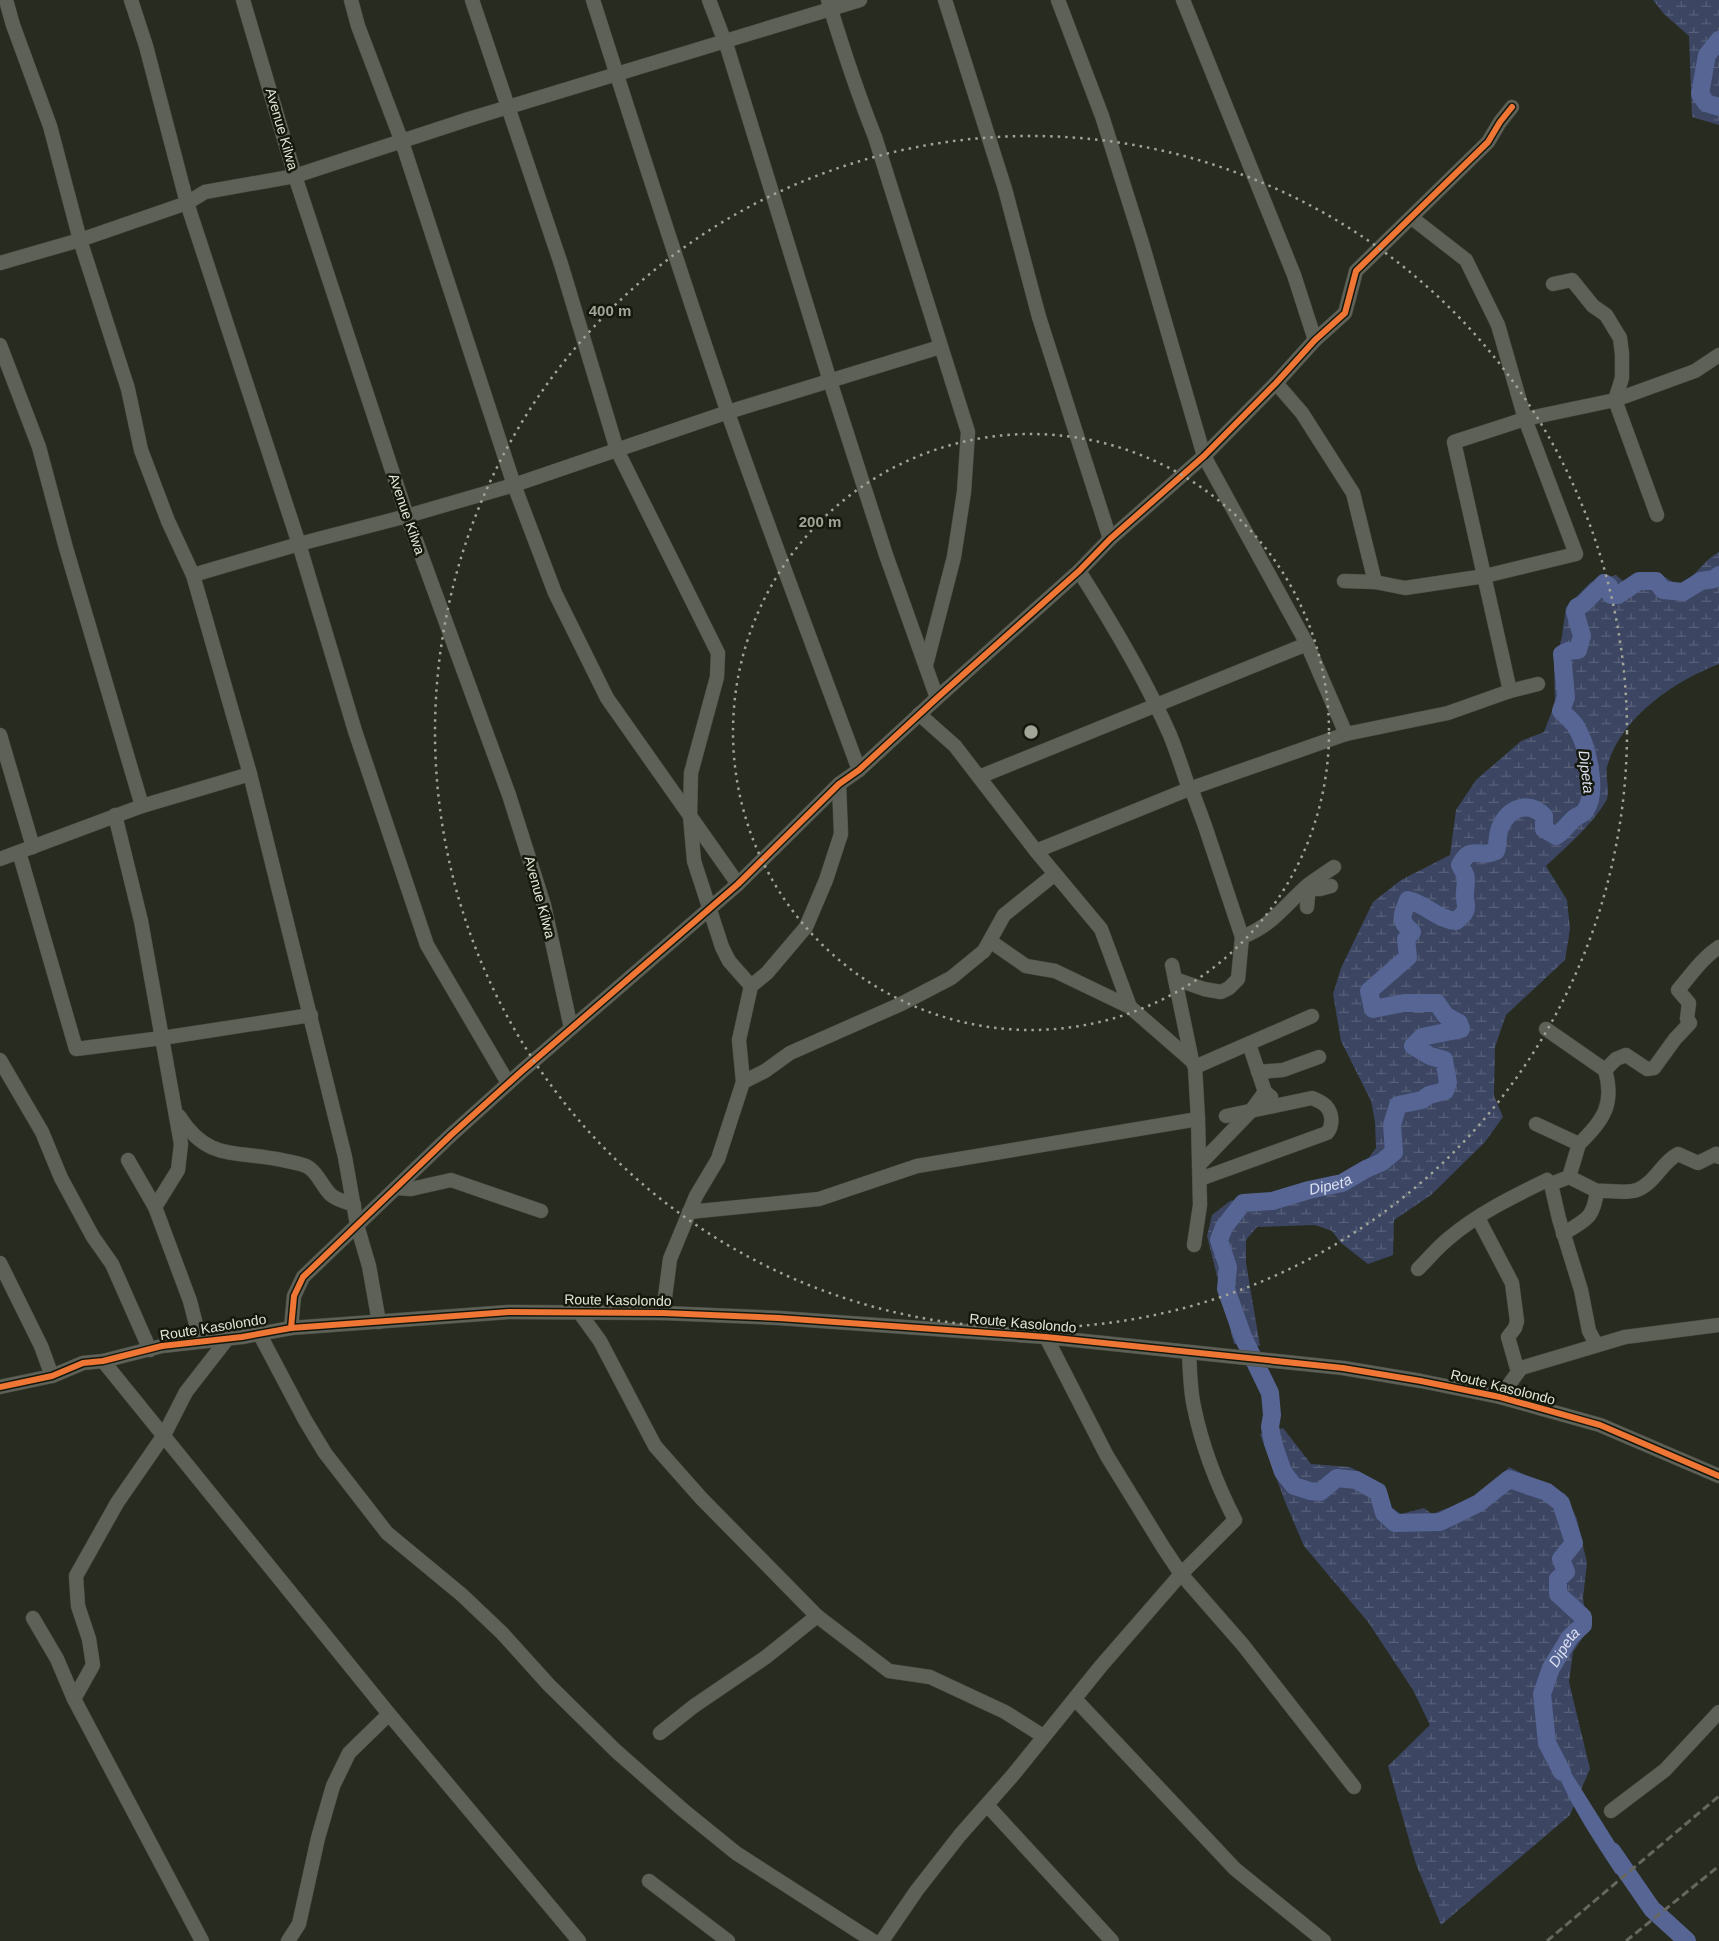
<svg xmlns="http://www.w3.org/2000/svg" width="1719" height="1941" font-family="Helvetica,sans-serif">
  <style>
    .wetland { fill: url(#wetland-marsh) }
    .water { fill: #566594 }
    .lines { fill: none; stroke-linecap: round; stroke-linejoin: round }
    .river { stroke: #566594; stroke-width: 18 }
    .minor-casing { stroke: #47493e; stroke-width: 15 }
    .minor { stroke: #5e6157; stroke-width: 14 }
    .rail { stroke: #666860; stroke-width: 3; stroke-dasharray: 8 4; stroke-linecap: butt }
    .cycleway-casing { stroke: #15180d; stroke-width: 9 }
    .cycleway { stroke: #f07635; stroke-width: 6 }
    .ring { fill: none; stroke: #a1a597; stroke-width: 2.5; stroke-dasharray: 2.5 5 }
    .labels { text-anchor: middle; stroke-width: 5; stroke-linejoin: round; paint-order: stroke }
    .street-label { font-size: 14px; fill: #e2e6d7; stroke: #15180d }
    .water-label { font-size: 15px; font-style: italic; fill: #dbe0f1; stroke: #15180d }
    .centre { fill: #a1a597; stroke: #15180d; stroke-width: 2.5 }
    .ring-label { font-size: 15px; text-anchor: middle; font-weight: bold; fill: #a1a597; stroke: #15180d; stroke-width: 5; stroke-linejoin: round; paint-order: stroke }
  </style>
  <defs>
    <pattern id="wetland-marsh" width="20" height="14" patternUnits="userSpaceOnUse" patternTransform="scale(1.25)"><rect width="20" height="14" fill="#3c4663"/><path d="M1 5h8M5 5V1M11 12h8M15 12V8" fill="none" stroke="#586179"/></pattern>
  </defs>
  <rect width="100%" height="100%" fill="#282b1f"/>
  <g class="wetland">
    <polygon points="1653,0 1719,0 1719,125 1692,117 1689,36 1664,14"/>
    <path d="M1719 552V664C1674 681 1620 718 1607 767 1605 777 1611 792 1606 801 1591 826 1567 846 1546 866L1567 900 1570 929 1565 960 1506 1015 1495 1047 1494 1096 1503 1117 1485 1142 1431 1195 1394 1220 1393 1255 1368 1264 1341 1243 1332 1231 1315 1225 1257 1227 1246 1240V1263L1260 1346 1234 1344 1207 1236 1212 1215 1230 1201 1339 1178 1368 1159 1376 1148 1375 1122 1371 1101 1341 1041 1333 994 1341 968 1373 902 1401 880 1450 855 1456 810 1476 780 1521 741 1544 732 1555 703 1554 667 1562 636 1566 607 1591 582 1616 575 1623 581 1642 573 1665 577 1679 586C1695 578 1703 560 1719 552Z"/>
    <polygon points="1283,1428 1311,1464 1350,1467 1385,1485 1391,1507 1401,1514 1424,1508 1432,1514 1485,1494 1509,1467 1565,1494 1577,1519 1587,1563 1583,1598 1588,1630 1573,1652 1569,1682 1590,1769 1570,1815 1441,1925 1416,1864 1388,1766 1430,1725 1413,1690 1368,1622 1304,1546 1286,1504 1260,1434"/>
  </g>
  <path class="water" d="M1550 1753 1570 1771 1629 1865 1624 1870 1616 1874C1591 1836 1564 1796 1550 1753Z"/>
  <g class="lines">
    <g class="river">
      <polyline points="1719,40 1707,55 1700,94 1706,103 1719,107"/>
      <path id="s1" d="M1562 1772 1547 1743 1542 1694 1551 1668 1570 1637 1583 1625V1617L1558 1594V1579L1566 1572 1561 1559 1574 1543 1561 1503 1547 1492 1509 1479 1479 1503 1440 1522 1395 1523 1384 1513 1378 1492 1356 1480 1337 1478 1320 1492 1310 1491 1294 1486 1283 1472 1273 1443 1270 1427 1272 1415 1270 1393 1243 1337 1226 1289 1228 1267 1219 1240 1224 1227 1243 1203 1272 1201 1309 1190 1342 1183 1366 1169 1382 1162 1394 1152 1392 1125 1398 1105 1422 1100 1429 1095 1445 1091 1448 1082 1444 1060 1430 1056 1413 1046 1422 1037 1461 1029 1459 1023 1446 1016 1437 1003H1404L1373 1009 1369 991 1408 957 1406 939 1412 932C1398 920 1402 916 1408 900 1426 904 1438 920 1456 921 1472 908 1464 908 1465 892 1466 877 1468 879 1460 865 1472 843 1478 860 1496 851 1498 844 1497 835 1500 828 1508 808 1528 800 1544 816V829L1556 836C1565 830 1568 823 1576 817 1579 815 1583 814 1585 811 1599 791 1587 744 1575 725 1571 720 1566 716 1561 711L1566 697 1562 654 1568 651 1578 650 1582 636 1575 612 1577 607 1583 604 1604 583 1609 586 1611 595H1618L1639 581H1656L1663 590 1683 592 1701 581 1714 579 1719 575"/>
      <polyline points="1612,1851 1652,1909 1687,1941"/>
    </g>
    <g class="minor-casing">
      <g id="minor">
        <polyline points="6,0 13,25 50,126 80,240 128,389 141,450 168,521 193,575 250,774 345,1157 357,1225 369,1266 379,1322"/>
        <polyline points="131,0 146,46 187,203 299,544 355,731 427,945 508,1083"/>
        <polyline points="243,0 295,176 407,516 509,795 544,905 571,1028"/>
        <polyline points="351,0 358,26 402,142 514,485 555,593 607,698 738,884"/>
        <polyline points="472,0 561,264 617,450 718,653 717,677 691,773 690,816 694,861 722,947 729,961 751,986"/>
        <path d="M593 0C637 138 681 276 728 413 770 533 815 651 859 770"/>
        <polyline points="709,0 728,50 830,381 886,555 937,698"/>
        <path d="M828 0C842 46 857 92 875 137L968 432 964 492 954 557 926 665"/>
        <polyline points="945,0 1005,189 1039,317 1110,539"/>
        <polyline points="1058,0 1102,116 1142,243 1204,456 1307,644 1346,734"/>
        <polyline points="1183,0 1294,275 1315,340"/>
        <polyline points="0,263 80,240 187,203 205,192 295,176 469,119 860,0"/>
        <polyline points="1553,284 1572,280 1593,306 1606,315 1620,338 1622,354 1622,378 1615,400 1657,515"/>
        <polyline points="0,345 39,447 66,548 142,806"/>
        <polyline points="1276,383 1302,413 1353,493 1375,582"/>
        <path d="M1079 571C1112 623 1145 678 1170 735 1177 752 1183 771 1189 789"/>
        <polyline points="193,575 299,544 407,516 514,485 728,412 940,347"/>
        <polyline points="1344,581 1375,582 1405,588 1485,576 1576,554 1525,419 1498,325 1466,260 1412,218"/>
        <polyline points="1510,691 1454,442 1525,419 1615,400 1695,371 1719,355"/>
        <polyline points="919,714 955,746 1036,851 1101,929 1130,1007 1192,1061 1195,1067 1198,1119 1200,1205 1194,1245"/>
        <polyline points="0,735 33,847"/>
        <polyline points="979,777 1307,644"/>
        <polyline points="115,815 141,921 181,1144 178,1170 155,1207"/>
        <polyline points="1036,851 1189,789 1346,734 1448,713 1510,691 1538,684"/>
        <polyline points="19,852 76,1049 162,1038 311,1015"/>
        <polyline points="0,859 142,806 250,774"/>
        <polyline points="1309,889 1320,889 1331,886"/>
        <polyline points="1307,907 1309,885"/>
        <path d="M1242 937C1273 925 1284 906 1308 885 1316 879 1325 873 1334 867"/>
        <polyline points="990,941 1026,966 1055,971 1130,1007"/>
        <polyline points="1172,965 1192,1061"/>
        <polyline points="1175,979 1204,989 1221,992 1229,988 1238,979 1242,937 1205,826 1191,788"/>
        <path d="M1546 1029 1605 1070 1616 1059 1626 1055 1647 1069 1654 1068 1675 1039 1690 1023 1687 1019 1689 1003 1678 990C1691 975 1702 958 1719 947"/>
        <polyline points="1249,1044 1265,1092 1271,1097"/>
        <polyline points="0,1060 42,1132 61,1178 93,1237 112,1264 150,1350"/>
        <polyline points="1195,1067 1312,1016"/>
        <polyline points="1258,1072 1283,1070 1319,1057"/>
        <polyline points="743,1082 765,1071 790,1053 901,1004 951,978 984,951 1004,915 1055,874"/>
        <path d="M179 1116C208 1162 236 1150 282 1160 290 1162 301 1163 308 1167 318 1173 322 1186 330 1194 336 1200 346 1202 354 1205"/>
        <path d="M1536 1124 1579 1144C1603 1121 1615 1104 1605 1070"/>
        <polyline points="128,1160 155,1207 190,1301 200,1340"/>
        <polyline points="1199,1165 1251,1111 1265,1092"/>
        <polyline points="1569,1177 1579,1144"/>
        <path d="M1200 1179 1327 1133C1333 1126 1333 1114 1326 1106 1323 1103 1317 1100 1312 1098L1226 1116"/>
        <polyline points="1551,1184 1569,1177 1597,1191"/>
        <polyline points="396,1188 411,1189 451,1180 541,1211"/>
        <polyline points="689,1212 819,1199 917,1166 1198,1119"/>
        <polyline points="1478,1218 1512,1283 1517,1321 1515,1328 1508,1337 1518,1372"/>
        <path d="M1563 1234C1586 1219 1593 1220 1597 1191 1610 1190 1625 1194 1637 1190 1655 1183 1662 1162 1678 1154L1698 1163 1716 1154 1719 1157"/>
        <polyline points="0,1263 41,1346 52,1376"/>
        <path d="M1418 1269C1428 1259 1437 1248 1448 1239 1477 1214 1512 1197 1547 1180L1551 1184 1559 1219 1581 1290 1589 1331 1596 1344"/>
        <polyline points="579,1312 600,1341 655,1446 701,1498 817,1616 889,1671 930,1677 1005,1712 1043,1736"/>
        <polyline points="663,1313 670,1259 696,1196 718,1159 743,1082 739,1040 751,986 767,973 806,927 826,880 841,834 839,784"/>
        <polyline points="291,1328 294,1296 303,1277 451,1135 522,1071 738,884 839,784 859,770 937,698 1079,571 1110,539 1204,456 1276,383 1315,340 1345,313 1356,271 1488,142 1500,122 1512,107"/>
        <polyline points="259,1333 305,1420 325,1453 387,1533 462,1595 502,1633 549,1685 616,1751 683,1810 736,1853 873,1941"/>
        <polyline points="1046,1337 1107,1456 1163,1547 1181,1574 1243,1645 1354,1787"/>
        <polyline points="103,1361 389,1714 579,1941"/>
        <polyline points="0,1387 52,1376 83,1363 103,1361 162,1346 242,1337 291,1328 509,1312 663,1313 779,1318 1046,1337 1343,1368 1421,1381 1500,1397 1600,1425 1719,1476"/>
        <polyline points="1500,1397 1521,1368 1625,1337 1719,1325"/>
        <polyline points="33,1618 57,1659 74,1699 202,1941"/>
        <polyline points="74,1699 93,1665 89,1639 78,1606 76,1576 117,1503 164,1435 186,1392 228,1338"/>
        <polyline points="1076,1700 1235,1869 1324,1941"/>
        <polyline points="660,1733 694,1706 766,1657 817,1616"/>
        <polyline points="987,1805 1112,1941"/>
        <polyline points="1611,1811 1665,1770 1719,1712"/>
        <polyline points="649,1881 728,1941"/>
        <polyline points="288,1941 299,1924 318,1838 333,1786 349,1753 389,1714"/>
        <path d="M882 1941 917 1890 960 1835 1013 1775 1101 1666 1181 1574 1235 1520C1217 1485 1202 1446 1194 1407 1190 1389 1190 1370 1189 1352"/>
      </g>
    </g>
    <use href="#minor" class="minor"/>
    <g class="rail">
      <polyline points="1547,1941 1719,1796"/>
      <polyline points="1626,1941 1719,1866"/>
    </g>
    <g class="cycleway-casing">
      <g id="cycleway">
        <polyline points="291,1328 294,1296 303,1277 451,1135 522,1071 738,884 839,784 859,770 937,698 1079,571 1110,539 1204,456 1276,383 1315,340 1345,313 1356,271 1488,142 1500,122 1512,107"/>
        <polyline points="0,1387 52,1376 83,1363 103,1361 162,1346 242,1337 291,1328 509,1312 663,1313 779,1318 1046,1337 1343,1368 1421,1381 1500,1397 1600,1425 1719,1476"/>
      </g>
    </g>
    <use href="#cycleway" class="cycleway"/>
  </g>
  <g class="ring">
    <circle cx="1031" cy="732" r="298"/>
    <circle cx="1031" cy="732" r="596"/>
  </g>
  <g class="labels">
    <g class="street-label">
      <text transform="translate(282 129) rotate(74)" y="5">Avenue Kilwa</text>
      <text transform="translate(407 514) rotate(71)" y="5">Avenue Kilwa</text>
      <text transform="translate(540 897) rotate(75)" y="5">Avenue Kilwa</text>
      <text transform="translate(618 1300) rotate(1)" y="5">Route Kasolondo</text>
      <text transform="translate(1023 1323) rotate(5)" y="5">Route Kasolondo</text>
      <text transform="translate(213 1327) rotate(-9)" y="5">Route Kasolondo</text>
      <text transform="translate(1503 1387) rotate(14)" y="5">Route Kasolondo</text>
    </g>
    <g class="water-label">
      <text transform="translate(1586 772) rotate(83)" y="5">Dipeta</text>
      <text dy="5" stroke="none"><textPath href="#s1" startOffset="1019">Dipeta</textPath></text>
      <text dy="5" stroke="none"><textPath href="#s1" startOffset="134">Dipeta</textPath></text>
    </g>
  </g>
  <circle cx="1031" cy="732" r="8" class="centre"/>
  <g class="ring-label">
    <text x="610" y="316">400 m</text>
    <text x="820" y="527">200 m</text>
  </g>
</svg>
